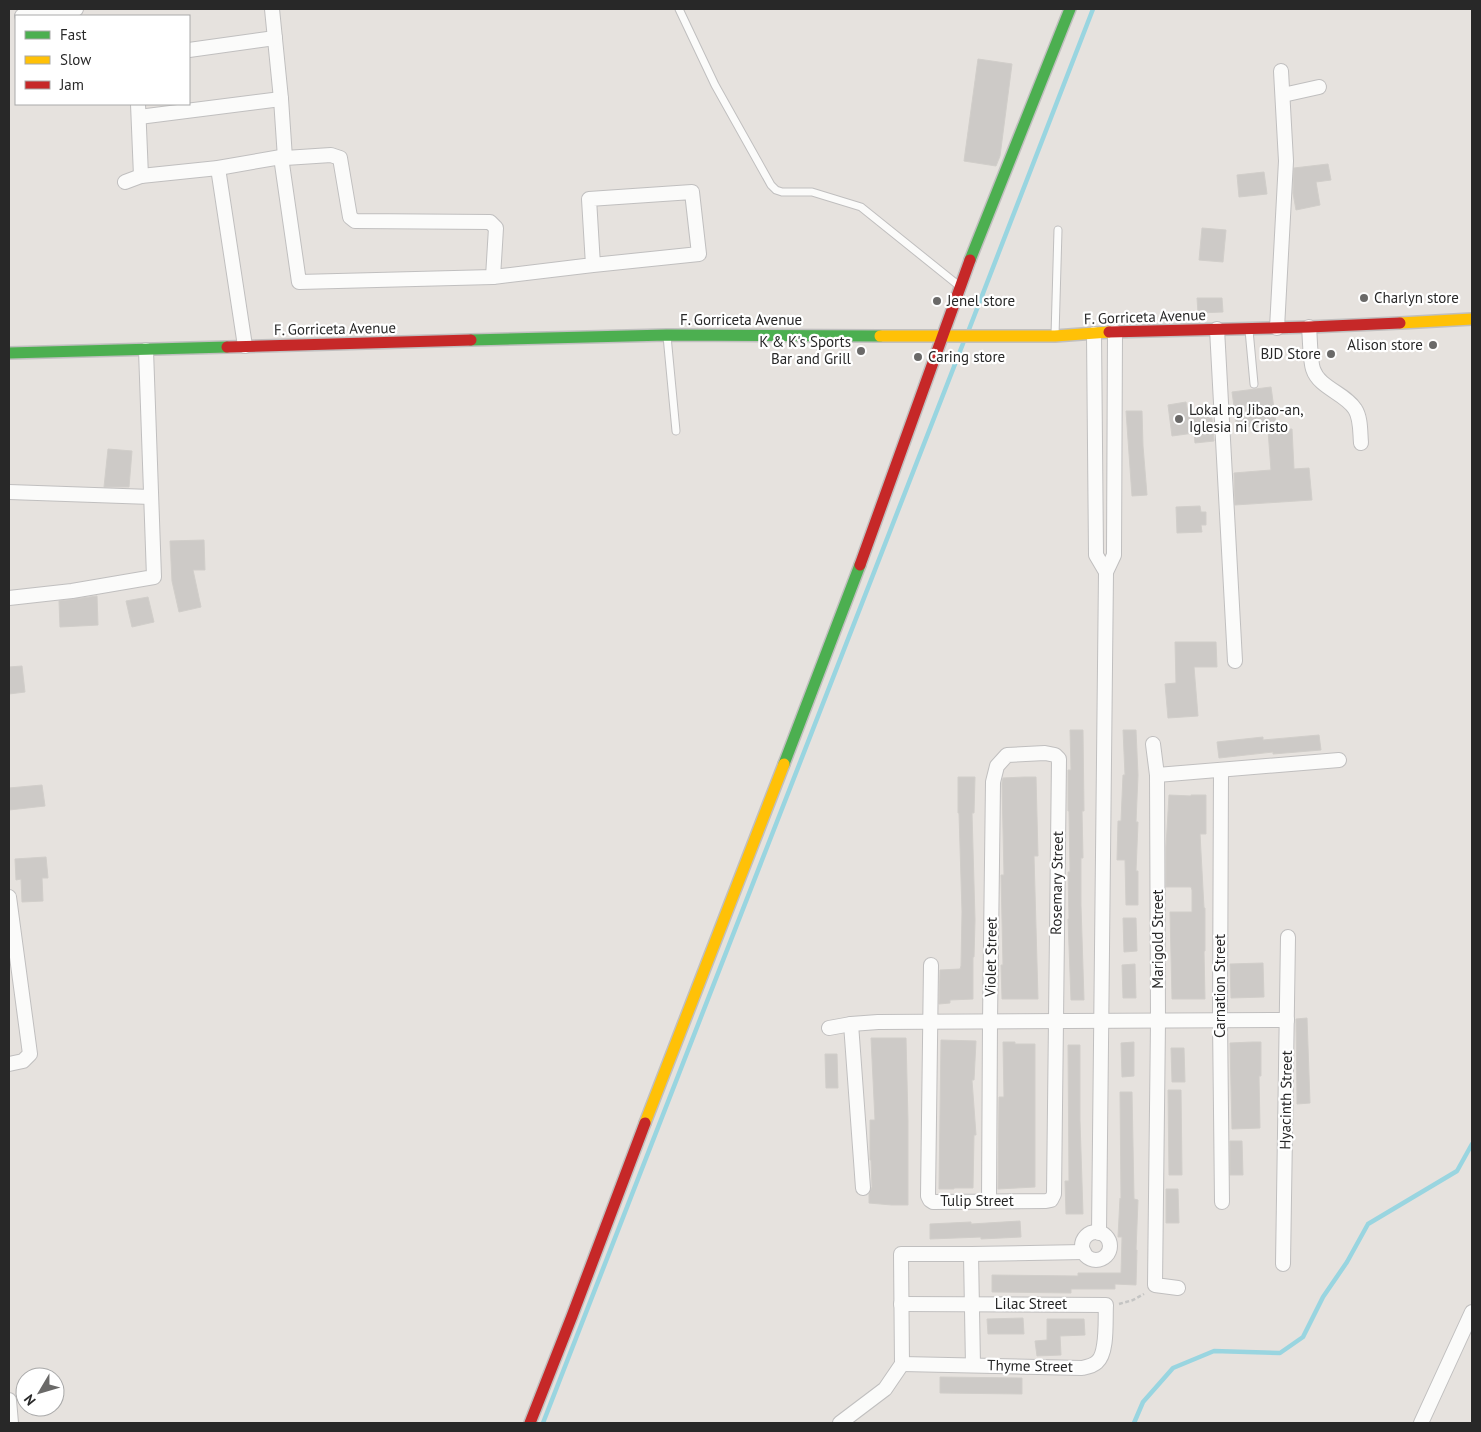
<svg xmlns="http://www.w3.org/2000/svg" width="1481" height="1432" font-family="'PT Sans',sans-serif">
  <style>
    .lines { fill: none; stroke-linecap: round; stroke-linejoin: round }
    .stream { stroke: #99d5e0; stroke-width: 4.5 }
    .building { fill: #cdcac7; stroke: #d1ceca }
    .lane-casing { stroke: #c0bfbf; stroke-width: 9 }
    .street-casing { stroke: #c0bfbf; stroke-width: 16 }
    .fast-casing { stroke: #c0bfbf; stroke-width: 14 }
    .slow-casing { stroke: #c0bfbf; stroke-width: 14 }
    .jam-casing { stroke: #c0bfbf; stroke-width: 14 }
    .path { stroke: #c4c4c3; stroke-width: 2.5; stroke-dasharray: 4 2.5; stroke-linecap: butt }
    .lane { stroke: #fbfbfa; stroke-width: 7 }
    .street { stroke: #fbfbfa; stroke-width: 14 }
    .fast { stroke: #4caf50; stroke-width: 11 }
    .slow { stroke: #ffc107; stroke-width: 11 }
    .jam { stroke: #c62828; stroke-width: 11 }
    .poi-dot { fill: #6a6968; stroke: #fff; stroke-width: 2 }
    .labels { text-anchor: middle; stroke-width: 4.5; stroke-linejoin: round; paint-order: stroke }
    .poi-label { font-size: 15px; fill: #282828; stroke: #fff; text-anchor: start }
    .street-label { font-size: 15px; fill: #282828; stroke: #fff }
  </style>
  <rect width="100%" height="100%" fill="#e6e2de"/>
  <g class="lines">
    <g class="stream">
      <polyline points="968,332 1093,9"/>
      <polyline points="543,1423 964,341"/>
      <polyline points="1134,1423 1143,1402 1173,1368 1214,1351 1280,1353 1303,1337 1323,1297 1347,1262 1368,1224 1457,1171 1472,1144"/>
    </g>
  </g>
  <g class="building">
    <polygon points="978,59 1012,64 1000,156 996,166 964,161"/>
    <polygon points="1328,164 1331,180 1316,182 1320,205 1296,210 1293,193 1294,168"/>
    <polygon points="1264,172 1267,194 1239,197 1237,175"/>
    <polygon points="1202,228 1226,230 1223,262 1199,260"/>
    <polygon points="1197,298 1222,298 1223,312 1198,313"/>
    <polygon points="1271,387 1276,423 1237,428 1232,392"/>
    <polygon points="1186,402 1188,413 1211,409 1214,441 1195,443 1194,433 1172,436 1168,405"/>
    <polygon points="1126,411 1142,411 1143,446 1147,495 1132,496"/>
    <polygon points="1292,429 1294,469 1309,468 1312,500 1235,505 1234,473 1271,470 1268,430"/>
    <polygon points="108,449 132,451 129,487 104,487"/>
    <polygon points="1200,506 1201,512 1206,512 1206,525 1201,525 1202,532 1177,533 1176,507"/>
    <polygon points="204,540 205,570 193,570 201,607 179,612 172,581 170,541"/>
    <polygon points="97,596 98,625 60,627 59,601"/>
    <polygon points="148,597 154,622 132,627 126,601"/>
    <polygon points="1175,642 1216,642 1217,667 1194,667 1198,716 1168,718 1165,684 1176,683"/>
    <polygon points="22,666 25,692 9,694 9,667"/>
    <polygon points="1070,730 1083,730 1084,811 1082,811 1083,858 1081,858 1081,906 1084,1000 1071,1000 1068,919 1069,919 1068,872 1070,872 1069,811 1068,811 1068,770 1071,770"/>
    <polygon points="1123,730 1136,730 1138,775 1136,822 1138,822 1136,871 1138,871 1138,905 1126,905 1125,860 1117,860 1118,821 1121,821 1123,775 1125,775"/>
    <polygon points="1319,735 1321,750 1273,754 1273,752 1219,758 1217,742 1263,737 1263,740"/>
    <polygon points="958,777 975,777 974,813 972,813 975,920 974,957 973,957 973,999 950,1000 950,1003 939,1004 940,970 960,969 961,966 962,912 959,813 958,813"/>
    <polygon points="1024,777 1036,777 1038,856 1034,856 1038,999 1002,999 1001,965 1003,965 1001,875 1004,875 1002,783 1003,778"/>
    <polygon points="42,785 45,806 9,810 9,788"/>
    <polygon points="1169,795 1191,796 1191,795 1206,795 1206,834 1200,834 1204,908 1205,908 1205,951 1204,951 1205,999 1172,999 1170,912 1192,912 1192,890 1191,887 1166,887 1166,847"/>
    <polygon points="46,857 48,878 42,878 43,901 22,902 21,879 16,880 15,859"/>
    <polygon points="1123,918 1136,918 1137,951 1124,952"/>
    <polygon points="1263,963 1264,997 1231,998 1230,964"/>
    <polygon points="1135,964 1136,998 1123,998 1122,965"/>
    <polygon points="1307,1018 1310,1103 1297,1104 1296,1019"/>
    <polygon points="871,1038 906,1038 908,1122 908,1205 892,1205 869,1203 869,1194 872,1187 871,1160 870,1160 870,1120 875,1120"/>
    <polygon points="941,1040 976,1041 974,1080 972,1080 976,1135 974,1135 973,1188 954,1188 954,1189 939,1189"/>
    <polygon points="1003,1042 1015,1042 1015,1044 1035,1044 1035,1187 998,1189 999,1097 1004,1097"/>
    <polygon points="1134,1042 1134,1076 1122,1077 1121,1043"/>
    <polygon points="1253,1042 1261,1042 1261,1076 1259,1076 1260,1128 1232,1129 1230,1043"/>
    <polygon points="1068,1045 1080,1045 1080,1121 1083,1214 1066,1214 1065,1181 1069,1181"/>
    <polygon points="1171,1048 1184,1048 1185,1082 1172,1082"/>
    <polygon points="825,1054 837,1054 838,1088 826,1088"/>
    <polygon points="1168,1090 1181,1090 1182,1175 1169,1175"/>
    <polygon points="1120,1092 1132,1092 1134,1199 1138,1200 1136,1250 1137,1250 1136,1285 1115,1284 1115,1289 1071,1289 1071,1293 992,1292 992,1275 1078,1276 1078,1273 1121,1273 1122,1237 1118,1237 1120,1198 1121,1199"/>
    <polygon points="1230,1141 1242,1141 1243,1175 1230,1175"/>
    <polygon points="1166,1189 1178,1189 1179,1223 1166,1223"/>
    <polygon points="1020,1221 1021,1237 981,1239 981,1237 930,1239 930,1224 971,1222 971,1224"/>
    <polygon points="1023,1318 1024,1334 988,1334 987,1319"/>
    <polygon points="1047,1319 1084,1319 1085,1335 1060,1336 1061,1355 1037,1356 1035,1341 1047,1340"/>
    <polygon points="940,1377 1022,1378 1022,1394 940,1393"/>
  </g>
  <g class="lines">
    <g class="lane-casing">
      <g id="lane">
        <polyline points="679,9 715,85 771,185 776,190 782,192 812,192 861,207 958,285"/>
        <polyline points="1249,330 1254,384"/>
        <polyline points="667,336 676,431"/>
        <polyline points="1055,336 1058,230"/>
      </g>
    </g>
    <g class="street-casing">
      <g id="street">
        <polyline points="272,9 281,99 285,158"/>
        <polyline points="22,16 76,9"/>
        <polyline points="189,50 275,38"/>
        <polyline points="1283,95 1319,87"/>
        <polyline points="138,104 141,176"/>
        <polyline points="139,117 281,99"/>
        <polyline points="281,157 299,282 493,277 593,265 699,254 692,192 589,199 593,265"/>
        <polyline points="218,168 245,346"/>
        <polyline points="125,182 141,176 218,168 281,157 285,158 331,155 340,158 350,217 355,221 490,222 496,228 493,277"/>
        <path d="M1309 327C1310 337 1310 360 1313 369 1319 388 1345 393 1355 409 1361 418 1360 432 1361 443"/>
        <polyline points="1277,328 1286,161 1281,71"/>
        <polyline points="1217,329 1235,661"/>
        <polyline points="1094,334 1096,555 1106,572"/>
        <polyline points="9,492 151,497"/>
        <polyline points="9,598 72,591 154,577 146,350"/>
        <polyline points="1153,744 1157,775"/>
        <polyline points="1221,770 1220,1020 1222,1202"/>
        <polyline points="9,897 30,1054 23,1061 9,1064"/>
        <polyline points="931,965 928,1196 930,1200 933,1202 1046,1201 1051,1200 1054,1194 1059,759 1055,755 1045,753 1007,755 997,766 993,782 990,1022 989,1202"/>
        <polyline points="851,1024 863,1188"/>
        <polyline points="829,1028 851,1024 878,1022 1287,1020"/>
        <circle cx="1096" cy="1246" r="14"/>
        <polyline points="1099,1233 1106,572 1114,555 1115,332"/>
        <polyline points="971,1254 973,1365"/>
        <polyline points="1283,1264 1288,937"/>
        <polyline points="1178,1288 1155,1285 1158,1021 1157,775 1339,760"/>
        <path d="M901 1304 1106 1305C1105 1319 1108 1353 1097 1362 1093 1366 1087 1367 1082 1368L902 1364"/>
        <polyline points="9,1400 11,1423"/>
        <polyline points="840,1423 885,1389 902,1364 901,1254 971,1254 1084,1252"/>
        <polyline points="1421,1423 1472,1312"/>
      </g>
    </g>
    <g class="fast-casing">
      <g id="fast">
        <polyline points="970,260 1070,9"/>
        <polyline points="471,340 667,335 880,336"/>
        <polyline points="9,353 227,347"/>
        <polyline points="784,764 860,565"/>
      </g>
    </g>
    <g class="slow-casing">
      <g id="slow">
        <polyline points="1400,323 1472,319"/>
        <polyline points="880,336 1055,336 1109,332"/>
        <polyline points="645,1123 784,764"/>
      </g>
    </g>
    <g class="jam-casing">
      <g id="jam">
        <polyline points="1109,332 1309,327 1400,323"/>
        <polyline points="227,347 471,340"/>
        <polyline points="860,565 970,260"/>
        <polyline points="530,1423 572,1316 645,1123"/>
      </g>
    </g>
    <polyline class="path" points="1119,1304 1133,1300 1144,1294"/>
    <use href="#lane" class="lane"/>
    <use href="#street" class="street"/>
    <use href="#fast" class="fast"/>
    <use href="#slow" class="slow"/>
    <use href="#jam" class="jam"/>
  </g>
  <g class="poi-dot">
    <circle cx="1364" cy="298" r="5"/>
    <circle cx="937" cy="301" r="5"/>
    <circle cx="1433" cy="345" r="5"/>
    <circle cx="861" cy="351" r="5"/>
    <circle cx="1331" cy="354" r="5"/>
    <circle cx="918" cy="357" r="5"/>
    <circle cx="1179" cy="419" r="5"/>
  </g>
  <g class="labels">
    <g class="poi-label">
      <text x="1374" y="303">Charlyn store</text>
      <text x="947" y="306">Jenel store</text>
      <text x="851" y="347" text-anchor="end">K &amp; K's Sports<tspan x="851" dy="17">Bar and Grill</tspan></text>
      <text x="1423" y="350" text-anchor="end">Alison store</text>
      <text x="1321" y="359" text-anchor="end">BJD Store</text>
      <text x="928" y="362">Caring store</text>
      <text x="1189" y="415">Lokal ng Jibao-an,<tspan x="1189" dy="17">Iglesia ni Cristo</tspan></text>
    </g>
    <g class="street-label">
      <text transform="translate(1145 317) rotate(-2)" y="5">F. Gorriceta Avenue</text>
      <text x="741" y="325">F. Gorriceta Avenue</text>
      <text transform="translate(335 329) rotate(-1)" y="5">F. Gorriceta Avenue</text>
      <text transform="translate(1057 883) rotate(-89)" y="5">Rosemary Street</text>
      <text transform="translate(1158 939) rotate(-90)" y="5">Marigold Street</text>
      <text transform="translate(991 957) rotate(-89)" y="5">Violet Street</text>
      <text transform="translate(1220 986) rotate(-90)" y="5">Carnation Street</text>
      <text transform="translate(1286 1100) rotate(-89)" y="5">Hyacinth Street</text>
      <text x="977" y="1206">Tulip Street</text>
      <text x="1031" y="1309">Lilac Street</text>
      <text transform="translate(1030 1366) rotate(1)" y="5">Thyme Street</text>
    </g>
  </g>
  <rect width="1481" height="1432" fill="none" stroke="#282828" stroke-width="20"/>
  <rect x="15" y="15" width="175" height="90" fill="#ffffff" stroke="#a9a9a9"/>
  <rect x="25" y="31" width="25" height="8" fill="#4caf50" stroke="#a9a9a9"/>
  <text x="60" y="40" font-size="15" fill="#282828">Fast</text>
  <rect x="25" y="56" width="25" height="8" fill="#ffc107" stroke="#a9a9a9"/>
  <text x="60" y="65" font-size="15" fill="#282828">Slow</text>
  <rect x="25" y="81" width="25" height="8" fill="#c62828" stroke="#a9a9a9"/>
  <text x="60" y="90" font-size="15" fill="#282828">Jam</text>
  <g transform="translate(40 1392) rotate(232)"><circle r="24" fill="#ffffff" stroke="#a9a9a9"/>
  <path d="M0-4L9 19L0 12L-9 19Z" fill="#6a6968"/>
  <text y="-8" font-size="14" font-weight="bold" text-anchor="middle" fill="#282828">N</text>
  </g>
</svg>
